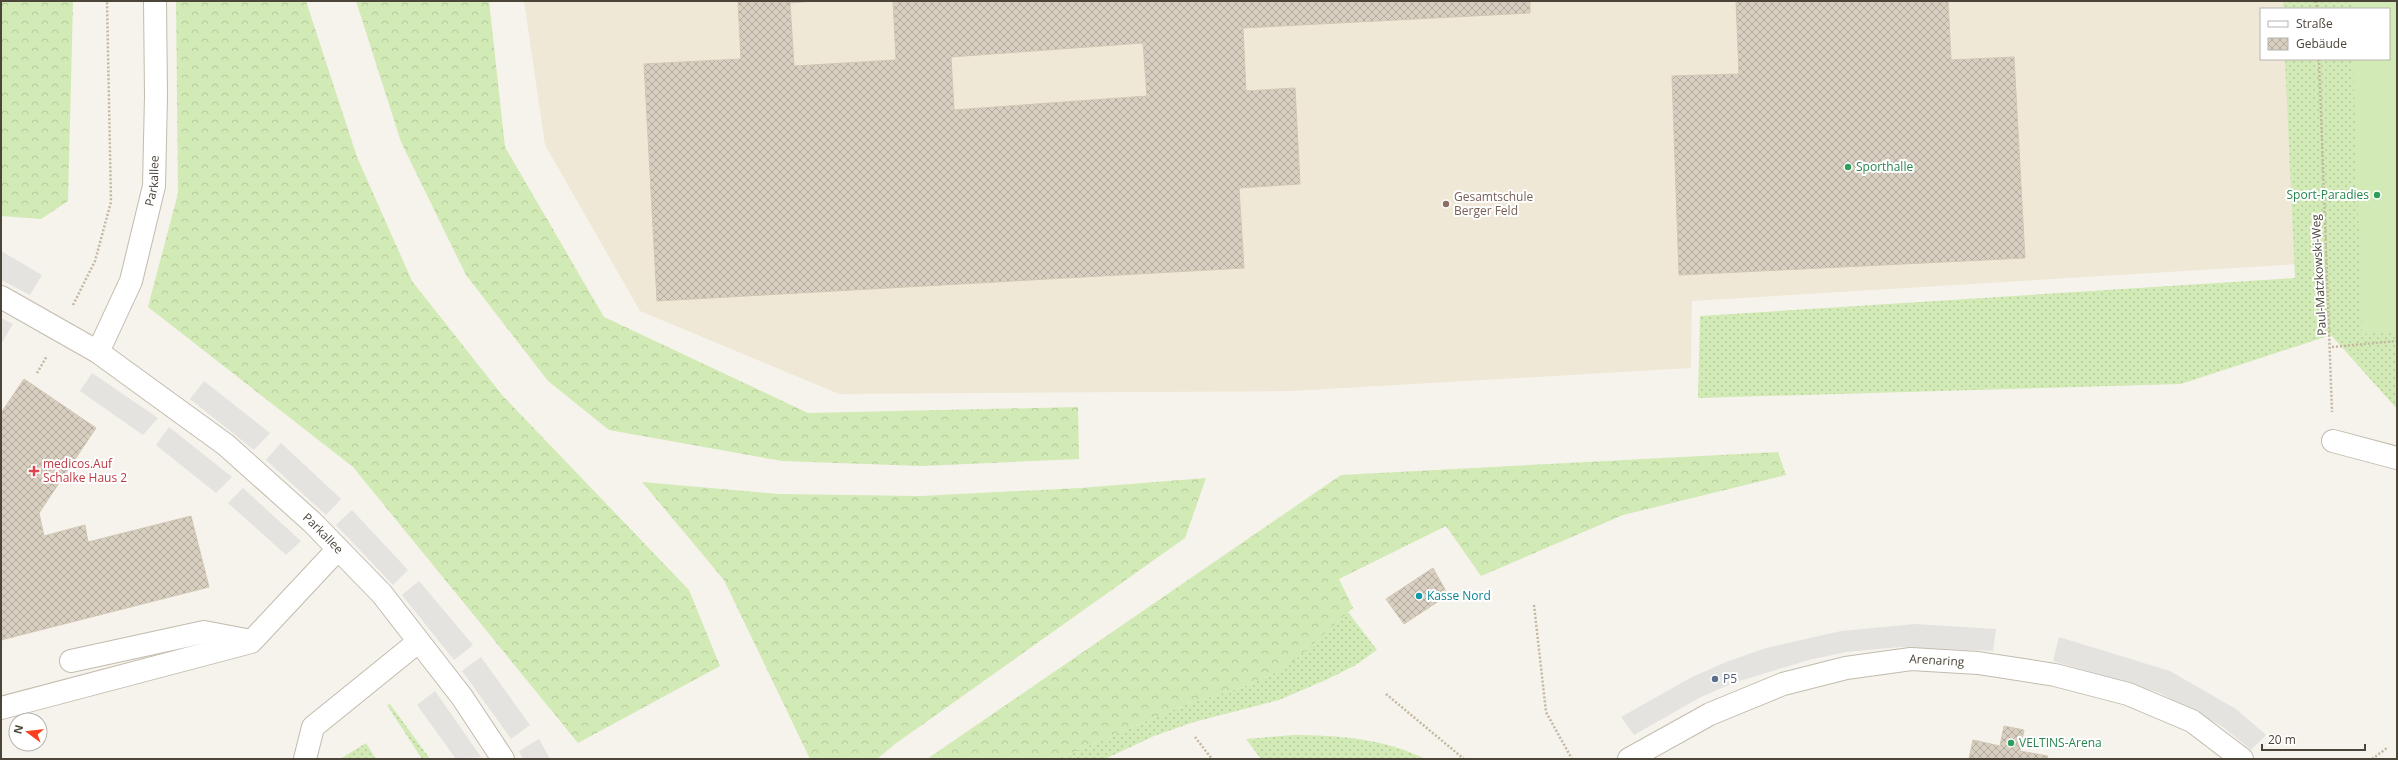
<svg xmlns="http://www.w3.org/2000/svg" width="2398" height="760" font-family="'Open Sans',sans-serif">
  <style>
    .education { fill: #efe8d6 }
    .grass { fill: url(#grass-dots) }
    .forest { fill: url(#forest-crowns) }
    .pitch { fill: #d2eab5 }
    .parking { fill: #e5e3e0 }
    .building { fill: url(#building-cross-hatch); stroke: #d3c7b4; fill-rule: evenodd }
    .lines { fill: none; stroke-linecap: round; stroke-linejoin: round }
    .minor-casing { stroke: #c2bbae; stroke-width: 24 }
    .path { stroke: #c4b79f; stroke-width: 2.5; stroke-dasharray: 2 2; stroke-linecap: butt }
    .minor { stroke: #fff; stroke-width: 22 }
    .leisure-dot { fill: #2e9e5b; stroke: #fff; stroke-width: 1.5 }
    .education-dot { fill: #8d6e63; stroke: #fff; stroke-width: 1.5 }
    .health-dot { fill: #e0444e; stroke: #fff; stroke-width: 1.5 }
    .culture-dot { fill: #0f9aa8; stroke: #fff; stroke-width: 1.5 }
    .service-dot { fill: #5c6f8a; stroke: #fff; stroke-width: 1.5 }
    .labels { text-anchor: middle; stroke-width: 4; stroke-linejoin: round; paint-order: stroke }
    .leisure-label { font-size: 12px; fill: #27864d; stroke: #fff; text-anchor: start }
    .street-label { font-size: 12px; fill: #4b4439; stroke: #fff }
    .education-label { font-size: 12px; fill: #785e54; stroke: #fff; text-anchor: start }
    .health-label { font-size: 12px; fill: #be3a42; stroke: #fff; text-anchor: start }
    .culture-label { font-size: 12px; fill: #0d838f; stroke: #fff; text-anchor: start }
    .service-label { font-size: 12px; fill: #4e5e75; stroke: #fff; text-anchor: start }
  </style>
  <defs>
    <pattern id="grass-dots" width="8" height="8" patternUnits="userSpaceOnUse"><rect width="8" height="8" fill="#d2eab5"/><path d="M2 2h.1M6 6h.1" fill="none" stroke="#b6ca9c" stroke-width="1.8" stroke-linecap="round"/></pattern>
    <pattern id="forest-crowns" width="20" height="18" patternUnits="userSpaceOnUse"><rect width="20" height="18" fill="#d2eab5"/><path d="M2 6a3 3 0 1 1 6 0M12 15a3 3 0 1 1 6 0" fill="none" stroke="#b6ca9c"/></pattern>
    <pattern id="building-cross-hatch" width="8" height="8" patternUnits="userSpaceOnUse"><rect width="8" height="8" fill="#d8cfc1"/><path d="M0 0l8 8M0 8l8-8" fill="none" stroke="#b1aa9e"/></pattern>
  </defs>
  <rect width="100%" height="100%" fill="#f6f3ec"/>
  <polygon class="education" points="524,1 2303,1 2304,9 2261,9 2261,59 2306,59 2316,263 1692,301 1691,368 1292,391 839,394 640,311 545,145"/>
  <g class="grass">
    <polygon points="2283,1 2397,1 2397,409 2331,335 2181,384 1698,398 1700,316 2295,278 2285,59 2389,59 2389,9 2283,9"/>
    <polygon points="1348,612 1377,650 1354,666 1328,679 1279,700 1194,722 1154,736 1105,759 1057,759 1187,704 1243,687 1286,668"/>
    <polygon points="390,704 430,759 422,759 387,705"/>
    <path d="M1293 735C1337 735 1386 739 1425 759H1261L1246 739Z"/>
    <polygon points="366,743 376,759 340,759"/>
  </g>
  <g class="forest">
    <polygon points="1,1 73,1 68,201 41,219 1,216"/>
    <polygon points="176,1 306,1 357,157 412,281 502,395 689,590 720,666 578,743 353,467 148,307 178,193"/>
    <polygon points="356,1 489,1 505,147 604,317 808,413 1078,407 1079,459 922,466 782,461 609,430 548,381 466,275 401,142"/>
    <polygon points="1778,452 1786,475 1623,515 1481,576 1446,526 1339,579 1353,608 1286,668 1243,687 1187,704 1057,759 927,759 1341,475"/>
    <polygon points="1206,478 1185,538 895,744 877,759 810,759 724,580 642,482 779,494 921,496 1080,488"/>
  </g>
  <polygon class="pitch" points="2351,1 2397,1 2397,332 2362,334 2353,59 2389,59 2389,9 2351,9"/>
  <g class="parking">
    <polygon points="1,251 42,275 30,295 1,280"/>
    <polygon points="1,318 13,324 1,344"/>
    <polygon points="92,373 158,418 143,435 80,391"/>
    <polygon points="204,381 270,433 254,450 190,399"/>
    <polygon points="169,427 232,477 216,493 156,445"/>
    <polygon points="281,443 341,499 326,515 266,460"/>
    <polygon points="243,488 301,541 286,555 228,503"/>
    <polygon points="352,510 408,570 393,585 336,525"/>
    <polygon points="419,581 473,645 454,660 402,595"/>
    <polygon points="1915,624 1996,629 1993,651 1900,647 1846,652 1809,660 1736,682 1701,697 1634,735 1621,717 1692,677 1726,662 1766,648 1841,631"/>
    <polygon points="2059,637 2170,671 2236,709 2266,735 2251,750 2223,727 2160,693 2053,661"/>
    <polygon points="481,657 530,725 511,739 462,671"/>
    <polygon points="435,691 481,757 456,759 417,705"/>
    <polygon points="539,739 550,759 523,759 519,751"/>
  </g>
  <g class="building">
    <path d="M738 1H815L790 3 794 66 896 60 893 1H1530V13L1243 28 1246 91 1295 88 1300 184 1239 188 1244 268 657 301 644 64 741 59ZM1143 43 1147 96 954 110 951 57Z"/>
    <polygon points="1736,1 1948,1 1951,60 2014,57 2025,258 1679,275 1672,76 1739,74"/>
    <polygon points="24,379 96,428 39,513 44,536 85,525 88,542 191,516 209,587 1,640 1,413"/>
    <polygon points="1433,568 1448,595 1404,624 1386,599"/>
    <polygon points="2004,726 2024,730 2020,751 2048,756 2047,759 1969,759 1973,740 2000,746"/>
  </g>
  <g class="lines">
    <g class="minor-casing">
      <g id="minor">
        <path id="s1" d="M1 297 98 352 226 445 312 522 382 594 462 697 503 759"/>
        <path id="s2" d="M98 352 131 281 154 186 156 96 155 1"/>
        <polyline points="2333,441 2397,458"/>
        <polyline points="71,661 204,632 246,640"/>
        <polyline points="1,708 251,642 338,549"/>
        <polyline points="305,759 313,727 418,642"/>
        <path id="s3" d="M1629 759 1710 714 1783 684 1846 668 1911 659 1978 663 2055 675 2128 694 2192 721 2242 759"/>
      </g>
    </g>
    <g class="path">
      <polyline points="2316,1 2317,9"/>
      <polyline points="2319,59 2332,412"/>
      <polyline points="73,305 95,261 111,202 107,1"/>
      <polyline points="2332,347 2397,341"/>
      <polyline points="37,373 47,356"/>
      <polyline points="1534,605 1546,712 1572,759"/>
      <polyline points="1386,694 1464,759"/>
      <polyline points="1195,737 1212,759"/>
      <polyline points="2372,759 2387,748"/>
    </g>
    <use href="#minor" class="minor"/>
  </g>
  <g class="leisure-dot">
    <circle cx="1848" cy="167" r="4"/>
    <circle cx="2377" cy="195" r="4"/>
    <circle cx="2011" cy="743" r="4"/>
  </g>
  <circle class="education-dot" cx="1446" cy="204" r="4"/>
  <path class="health-dot" d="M32 465h4v4h4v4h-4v4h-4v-4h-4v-4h4z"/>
  <circle class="culture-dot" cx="1419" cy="596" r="4"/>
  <circle class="service-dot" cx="1715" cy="679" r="4"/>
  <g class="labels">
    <g class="leisure-label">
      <text x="1856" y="171">Sporthalle</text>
      <text x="2369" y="199" text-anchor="end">Sport-Paradies</text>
      <text x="2019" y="747">VELTINS-Arena</text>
    </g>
    <g class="street-label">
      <text dy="4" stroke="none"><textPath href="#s2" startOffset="181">Parkallee</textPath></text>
      <text transform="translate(2319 275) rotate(-93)" y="4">Paul-Matzkowski-Weg</text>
      <text dy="4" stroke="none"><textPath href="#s1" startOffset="401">Parkallee</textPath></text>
      <text dy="4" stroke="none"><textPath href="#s3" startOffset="328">Arenaring</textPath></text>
    </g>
    <g class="education-label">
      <text x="1454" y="201">Gesamtschule<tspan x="1454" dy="14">Berger Feld</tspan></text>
    </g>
    <g class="health-label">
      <text x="43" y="468">medicos.Auf<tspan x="43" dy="14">Schalke Haus 2</tspan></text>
    </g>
    <g class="culture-label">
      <text x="1427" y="600">Kasse Nord</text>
    </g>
    <g class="service-label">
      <text x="1723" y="683">P5</text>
    </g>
  </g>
  <rect width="2398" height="760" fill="none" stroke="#4b4439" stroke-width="4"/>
  <rect x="2260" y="8" width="130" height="52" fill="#ffffff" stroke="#b7b4b0"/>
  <rect x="2268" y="21" width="20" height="6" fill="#ffffff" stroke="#b7b4b0"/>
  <text x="2296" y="28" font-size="12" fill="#4b4439">Straße</text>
  <rect x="2268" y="38" width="20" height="12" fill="url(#building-cross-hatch)" stroke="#b7b4b0"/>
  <text x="2296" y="48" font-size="12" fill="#4b4439">Gebäude</text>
  <g transform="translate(28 732) rotate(285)"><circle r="19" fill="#ffffff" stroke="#b7b4b0"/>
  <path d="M0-3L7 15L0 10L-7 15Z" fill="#fc3f1d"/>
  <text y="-6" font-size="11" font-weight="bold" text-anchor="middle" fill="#4b4439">N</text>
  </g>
  <path d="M2262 744v6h103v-6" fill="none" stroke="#4b4439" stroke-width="2"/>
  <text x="2268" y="744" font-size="12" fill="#4b4439" stroke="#ffffff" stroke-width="3" paint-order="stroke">20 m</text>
</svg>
